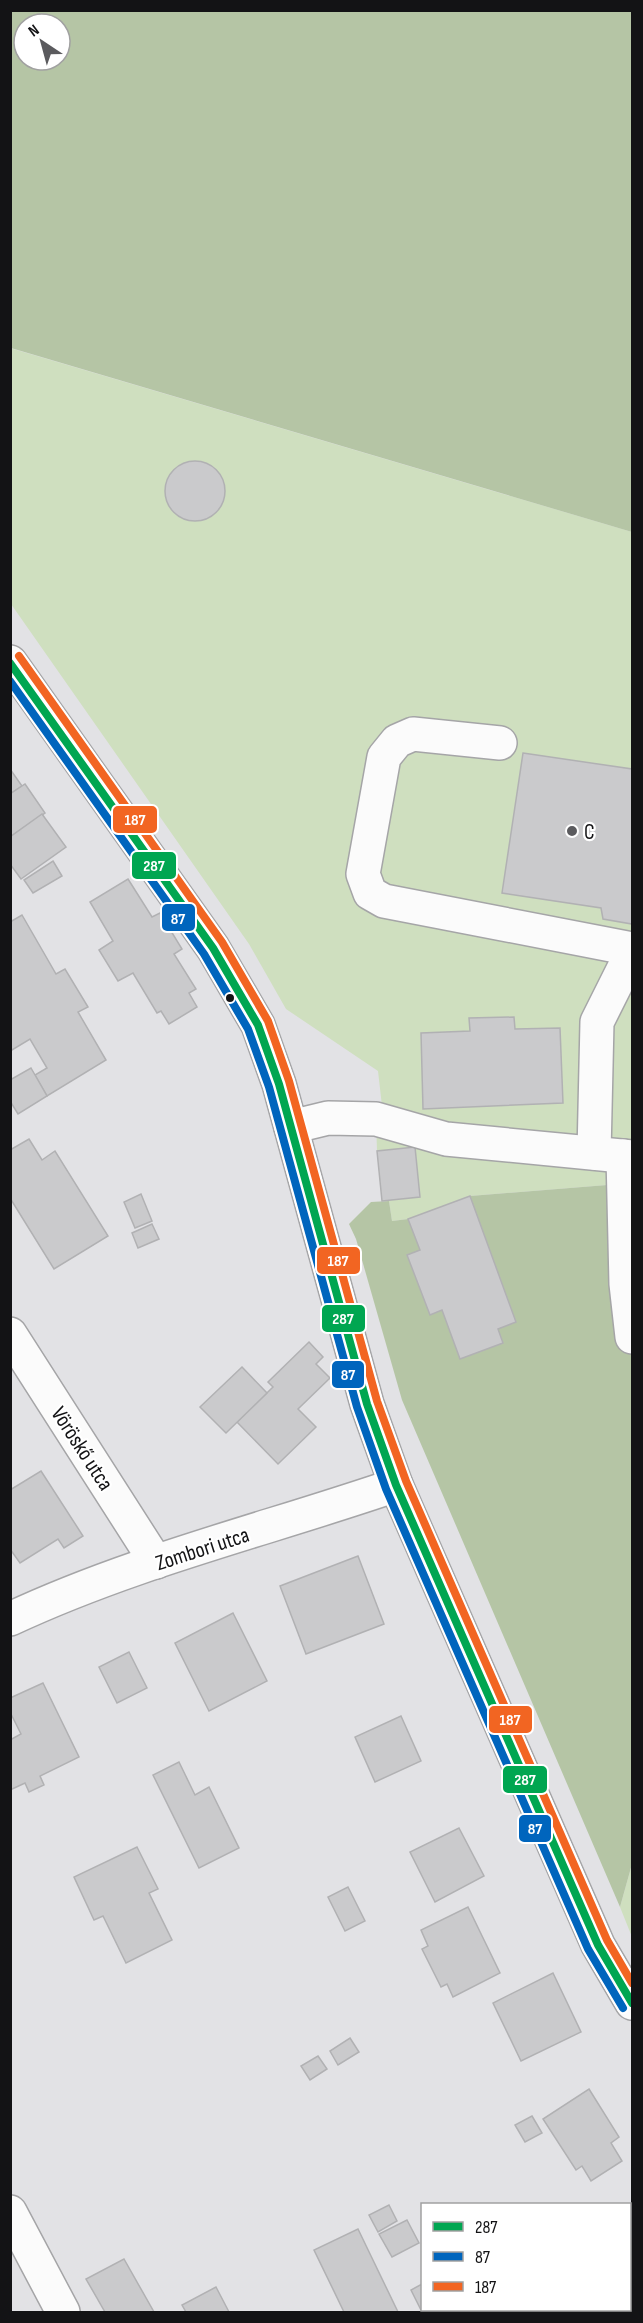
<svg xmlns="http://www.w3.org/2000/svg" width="643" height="2323" font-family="'Sofia Sans Condensed',sans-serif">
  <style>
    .green { fill: #cfdfbf }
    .forest { fill: #b5c5a5; fill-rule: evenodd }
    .building { fill: #cacacc; stroke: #b1b1b3; stroke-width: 1.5 }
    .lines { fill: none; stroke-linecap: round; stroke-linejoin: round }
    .minor-casing { stroke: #a5a5a7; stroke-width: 36 }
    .minor { stroke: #fbfbfb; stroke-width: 33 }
    .bus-1-casing { stroke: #fff; stroke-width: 12 }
    .bus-2-casing { stroke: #fff; stroke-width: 12 }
    .bus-3-casing { stroke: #fff; stroke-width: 12 }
    .bus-1 { stroke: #00a651; stroke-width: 8 }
    .bus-2 { stroke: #0065bd; stroke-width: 8 }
    .bus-3 { stroke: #f26522; stroke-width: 8 }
    .poi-dot { fill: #5b5b5e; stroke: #fff; stroke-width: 2 }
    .bus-dot { fill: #131315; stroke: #fff; stroke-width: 2 }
    .labels { text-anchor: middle; stroke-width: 4.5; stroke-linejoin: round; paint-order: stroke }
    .poi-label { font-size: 22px; fill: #131315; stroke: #fff; text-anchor: start }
    .street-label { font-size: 22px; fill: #131315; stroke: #fff }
    .line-badge { stroke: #fff; stroke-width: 2 }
    .badge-label { font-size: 16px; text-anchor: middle; font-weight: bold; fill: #fff }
  </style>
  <rect width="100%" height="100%" fill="#e2e2e5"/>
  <g class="green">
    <polygon points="10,348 632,532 632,1183 470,1196 408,1219 392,1221 389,1201 382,1201 377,1151 376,1119 382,1106 378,1071 286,1009 249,944 11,604"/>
    <polygon points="632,1864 632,1937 620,1907"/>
  </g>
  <g class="forest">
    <path d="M10 11H632V532L11 348ZM24 24H60V60H24Z"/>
    <polygon points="632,1183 632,1864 620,1907 402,1400 356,1239 349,1224 371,1202 389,1201 392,1221 408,1219 470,1196"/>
  </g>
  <g class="building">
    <circle cx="195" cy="491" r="30"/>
    <polygon points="523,753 632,769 632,924 603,919 601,908 502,893"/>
    <polygon points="10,769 22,786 10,794"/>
    <polygon points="25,784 45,813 10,837 10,794"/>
    <polygon points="42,814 66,847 21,879 10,864 10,837"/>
    <polygon points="53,861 62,876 33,893 24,880"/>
    <polygon points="128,879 152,917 160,913 182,949 174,954 196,989 189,993 197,1007 169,1024 161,1011 157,1013 133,973 118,981 99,950 113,941 90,902"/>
    <polygon points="22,915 56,974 65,969 88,1007 78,1012 106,1060 47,1096 35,1075 47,1068 30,1039 12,1050 10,1047 10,922"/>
    <polygon points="514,1017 515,1029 560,1028 563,1103 423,1109 421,1033 470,1031 469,1018"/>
    <polygon points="31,1068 47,1096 18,1114 10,1101 10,1080"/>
    <polygon points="29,1139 42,1160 55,1151 108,1236 54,1269 10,1198 10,1150"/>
    <polygon points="415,1147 420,1197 382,1201 377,1151"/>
    <polygon points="141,1194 152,1221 135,1228 124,1202"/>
    <polygon points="470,1196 516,1322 498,1329 503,1343 460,1359 442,1310 430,1315 407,1255 420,1250 408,1219"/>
    <polygon points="152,1224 159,1239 138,1248 132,1233"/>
    <polygon points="309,1342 323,1357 316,1364 330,1378 298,1409 316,1427 278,1464 237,1422 273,1387 268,1382"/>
    <polygon points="242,1367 267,1393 226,1433 200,1407"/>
    <polygon points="41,1471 83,1536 64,1548 58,1539 20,1563 10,1549 10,1490"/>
    <polygon points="358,1556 384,1624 306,1654 280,1586"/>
    <polygon points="233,1613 267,1681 209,1711 175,1643"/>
    <polygon points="129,1652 147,1688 117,1703 99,1667"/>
    <polygon points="43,1683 79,1757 40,1776 44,1785 29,1792 25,1783 10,1790 10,1740 21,1734 10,1712 10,1698"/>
    <polygon points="401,1716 421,1761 375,1782 355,1737"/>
    <polygon points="179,1762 195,1795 209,1787 239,1848 199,1868 153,1775"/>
    <polygon points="459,1828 484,1876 435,1902 410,1852"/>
    <polygon points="137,1847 158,1889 149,1893 172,1940 126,1963 103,1916 94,1920 74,1877"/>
    <polygon points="348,1887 365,1921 345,1931 328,1897"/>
    <polygon points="468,1907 500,1973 453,1997 447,1984 441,1987 422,1949 428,1946 421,1930"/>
    <polygon points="553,1973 581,2032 521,2061 493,2003"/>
    <polygon points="350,2038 359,2052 338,2065 330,2051"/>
    <polygon points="318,2056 327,2069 310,2080 301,2066"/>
    <polygon points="589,2089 619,2137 611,2143 622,2161 591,2181 582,2166 576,2170 543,2119"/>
    <polygon points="532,2116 542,2133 525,2142 515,2125"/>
    <polygon points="389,2205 397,2221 378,2232 369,2215"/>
    <polygon points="407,2220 419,2243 392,2257 379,2234"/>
    <polygon points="358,2229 398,2312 344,2312 314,2250"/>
    <polygon points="632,2245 632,2303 630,2297 630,2247"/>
    <polygon points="124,2259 154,2312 105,2312 86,2279"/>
    <polygon points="422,2284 422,2310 471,2310 473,2312 422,2312 411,2290"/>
    <polygon points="216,2287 229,2312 186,2312 182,2305"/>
    <polygon points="546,2310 591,2310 592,2312 547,2312"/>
  </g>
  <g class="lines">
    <g class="minor-casing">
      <g id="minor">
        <polyline points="10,662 213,948 258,1025 279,1084 367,1404 396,1485 598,1945 632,2003"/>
        <polyline points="500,743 413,734 397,741 384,757 363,874 370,893 384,901 632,949"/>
        <polyline points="291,1127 328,1118 376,1119 446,1139 632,1157"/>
        <polyline points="594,1153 597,1022 632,952"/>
        <polyline points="623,1156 626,1284 632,1337"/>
        <polyline points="10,1334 156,1562"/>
        <path d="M10 1619C134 1561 268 1529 396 1485"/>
        <polyline points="10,2212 63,2312"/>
      </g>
    </g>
    <use href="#minor" class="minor"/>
    <g class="bus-1-casing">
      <polyline id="bus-1" points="10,663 213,948 258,1025 279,1084 367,1404 396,1485 598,1945 632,2003"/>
    </g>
    <g class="bus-2-casing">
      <polyline id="bus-2" points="10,681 204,954 248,1029 269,1087 357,1407 386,1489 588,1949 623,2008"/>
    </g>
    <g class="bus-3-casing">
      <polyline id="bus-3" points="19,656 222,942 268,1021 289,1081 377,1401 406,1481 607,1940 632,1983"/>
    </g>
    <use href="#bus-1" class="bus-1"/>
    <use href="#bus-2" class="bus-2"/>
    <use href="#bus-3" class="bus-3"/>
  </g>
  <circle class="poi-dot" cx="572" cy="831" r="6"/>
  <circle class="bus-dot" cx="230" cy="998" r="5"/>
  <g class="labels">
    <g class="poi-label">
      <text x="584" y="839">C</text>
    </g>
    <g class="street-label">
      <text transform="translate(83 1448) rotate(57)" y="8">Vöröskő utca</text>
      <text transform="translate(202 1548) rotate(-18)" y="8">Zombori utca</text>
    </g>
  </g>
  <g class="line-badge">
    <rect x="112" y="805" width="46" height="29" rx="6" fill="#f26522"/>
    <rect x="131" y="851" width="46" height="29" rx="6" fill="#00a651"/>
    <rect x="161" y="903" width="35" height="29" rx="6" fill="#0065bd"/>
    <rect x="316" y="1246" width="45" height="29" rx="6" fill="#f26522"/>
    <rect x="321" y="1304" width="45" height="29" rx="6" fill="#00a651"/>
    <rect x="331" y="1360" width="34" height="29" rx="6" fill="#0065bd"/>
    <rect x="488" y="1705" width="45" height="29" rx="6" fill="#f26522"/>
    <rect x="502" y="1765" width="46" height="29" rx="6" fill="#00a651"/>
    <rect x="518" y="1814" width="34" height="29" rx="6" fill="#0065bd"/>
  </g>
  <g class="badge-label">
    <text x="135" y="825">187</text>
    <text x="154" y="871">287</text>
    <text x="178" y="924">87</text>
    <text x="338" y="1266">187</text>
    <text x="343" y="1324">287</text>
    <text x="348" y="1380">87</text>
    <text x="510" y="1725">187</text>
    <text x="525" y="1785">287</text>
    <text x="535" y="1834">87</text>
  </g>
  <rect width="643" height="2323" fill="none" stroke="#131315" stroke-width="24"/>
  <rect x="421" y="2203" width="210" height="108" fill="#ffffff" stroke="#a1a1a1" stroke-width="1.5"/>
  <rect x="433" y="2222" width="30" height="9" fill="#00a651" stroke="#a1a1a1" stroke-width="1.5"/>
  <text x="475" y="2233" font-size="18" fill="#131315">287</text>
  <rect x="433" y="2252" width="30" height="9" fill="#0065bd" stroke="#a1a1a1" stroke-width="1.5"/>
  <text x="475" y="2263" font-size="18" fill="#131315">87</text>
  <rect x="433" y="2282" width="30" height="9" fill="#f26522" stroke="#a1a1a1" stroke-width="1.5"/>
  <text x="475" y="2293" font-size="18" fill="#131315">187</text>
  <g transform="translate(42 42) rotate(324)"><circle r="28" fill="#ffffff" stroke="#a1a1a1" stroke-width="1.5"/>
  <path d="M0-4.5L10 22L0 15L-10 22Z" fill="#5b5b5e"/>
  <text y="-9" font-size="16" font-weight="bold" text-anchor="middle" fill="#131315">N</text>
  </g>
</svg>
